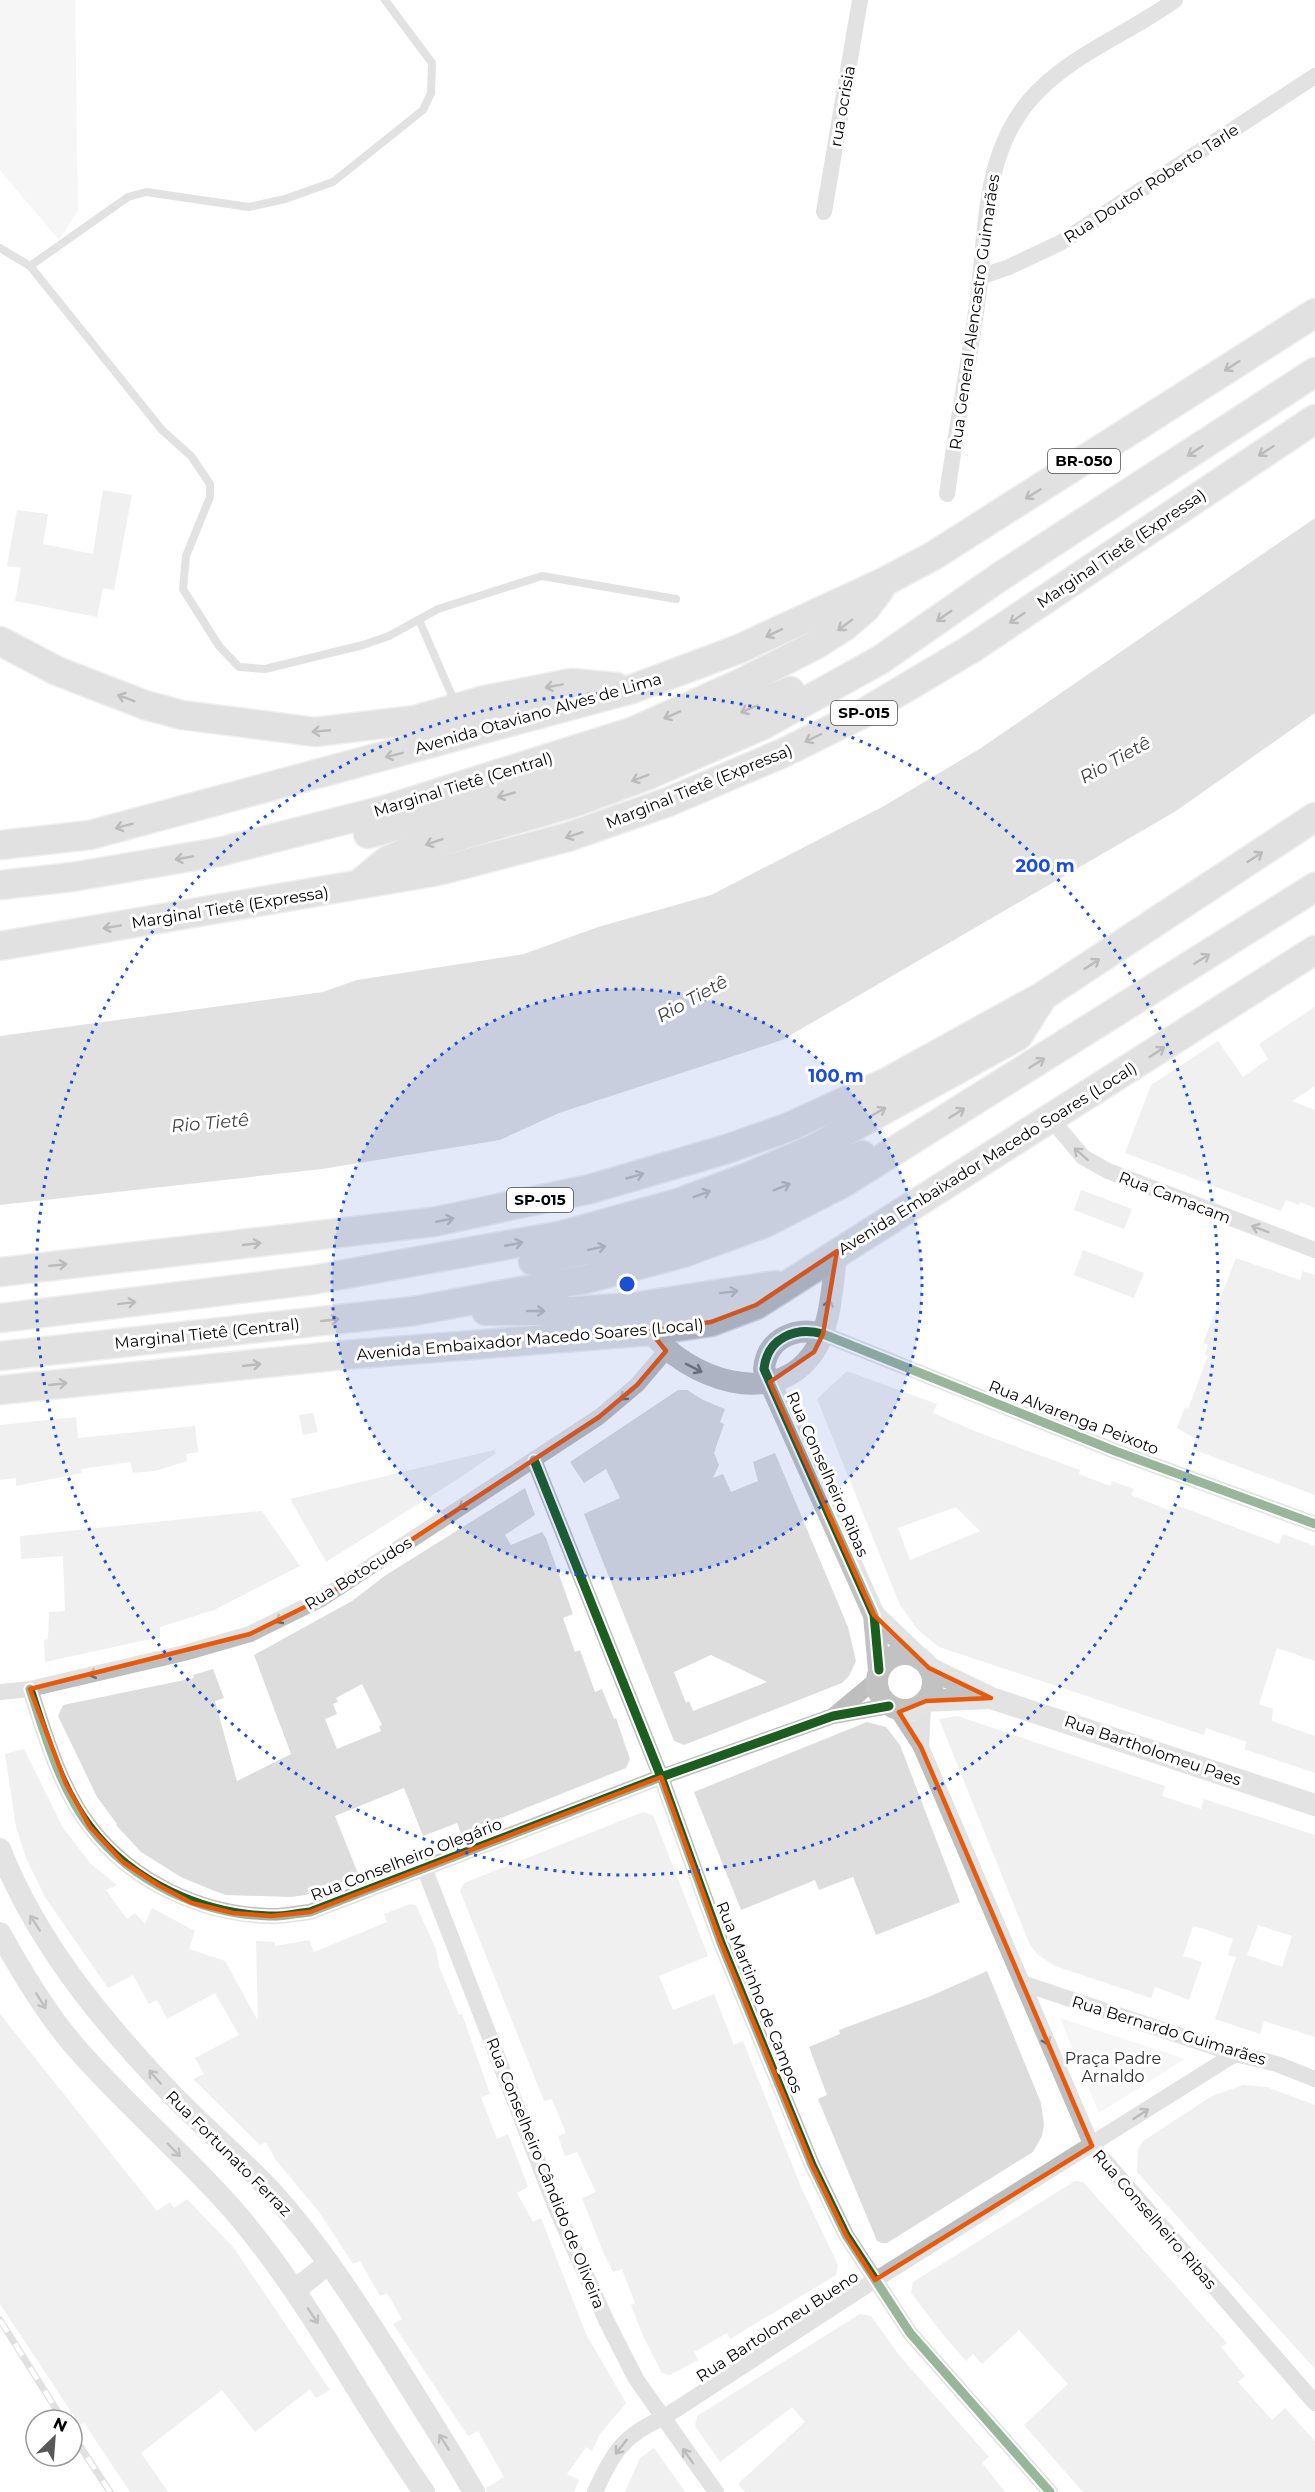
<svg xmlns="http://www.w3.org/2000/svg" width="1315" height="2492" font-family="Montserrat,sans-serif">
  <style>
    .green { fill: #eaeaea }
    .water { fill: #bcbcbc }
    .building { fill: #ddd; fill-rule: evenodd }
    .lines { fill: none; stroke-linecap: round; stroke-linejoin: round }
    .highway-casing { stroke: #dbdbdb; stroke-width: 31 }
    .lane { stroke: #bebebe; stroke-width: 8 }
    .street { stroke: #bebebe; stroke-width: 16 }
    .secondary { stroke: #c2c2c2; stroke-width: 22 }
    .highway { stroke: #bdbdbd; stroke-width: 28 }
    .rail-casing { stroke: #bdbdbd; stroke-width: 7 }
    .rail { stroke: #fff; stroke-width: 4.5; stroke-dasharray: 14; stroke-linecap: butt }
    .cycleway-casing { stroke: #fff; stroke-width: 13 }
    .cycleway { stroke: #1b5e20; stroke-width: 9 }
    .oneway { stroke: #686868 }
    .oneway2 { stroke: #747474 }
    .marked { fill: none; stroke: #e8590c; stroke-width: 4.5; stroke-linejoin: round }
    .ring { fill: none; stroke: #1d4ed8; stroke-width: 3; stroke-dasharray: 3 6 }
    .labels { text-anchor: middle; stroke-width: 6; stroke-linejoin: round; paint-order: stroke }
    .shield { fill: #fff; stroke: #4c4c4c; stroke-width: 1.5 }
    .shield-label { font-size: 15px; font-weight: bold; fill: #000 }
    .street-label { font-size: 16px; fill: #000; stroke: #fff }
    .park-label { font-size: 16px; fill: #303030; stroke: #fff }
    .water-label { font-size: 18px; font-style: italic; fill: #414141; stroke: #fff }
    .centre { fill: #1d4ed8; stroke: #fff; stroke-width: 3 }
    .ring-label { font-size: 18px; text-anchor: middle; font-weight: bold; fill: #1d4ed8; stroke: #fff; stroke-width: 6; stroke-linejoin: round; paint-order: stroke }
  </style>
  <rect width="100%" height="100%" fill="#fff"/>
  <g class="green">
    <polygon points="0,0 75,0 78,210 59,240 0,170"/>
    <polygon points="1060,2018 1185,2059 1099,2113"/>
  </g>
  <polygon class="water" points="1315,518 1315,713 1176,811 782,1040 559,1113 500,1140 322,1169 0,1205 0,1036 323,992 357,980 524,954 598,927 711,895 884,806 981,748"/>
  <g class="building">
    <polygon points="103,490 132,495 114,590 103,588 97,617 15,601 21,568 7,566 17,510 48,514 43,544 93,554"/>
    <polygon points="1315,1007 1315,1086 1292,1101 1315,1110 1315,1208 1300,1202 1299,1205 1286,1200 1281,1211 1125,1153 1151,1085 1218,1041 1243,1077 1268,1059 1259,1044"/>
    <polygon points="1081,1190 1132,1209 1124,1229 1074,1210"/>
    <polygon points="1083,1250 1144,1273 1134,1298 1074,1275"/>
    <polygon points="1236,1258 1300,1280 1303,1271 1315,1275 1315,1495 1192,1449 1196,1439 1177,1428 1185,1407 1188,1409 1208,1356 1205,1354 1208,1345 1203,1343"/>
    <path d="M847 1371 937 1404 933 1413 977 1432 1080 1470 1079 1474 1110 1486 1112 1481 1134 1489 1131 1495 1173 1512 1176 1505 1279 1544 1283 1534 1315 1546V1661L1277 1648 1259 1704 1273 1709 1272 1721 1315 1736V1773L1244 1749 1247 1742 1206 1728 1204 1735 939 1647 918 1630 900 1605 817 1399ZM956 1507 980 1531 910 1560 898 1528Z"/>
    <path d="M678 1390H687L703 1400 725 1409 720 1422 724 1424 714 1453 719 1465 713 1478 723 1474 731 1492 758 1481 753 1462 775 1453 848 1627 856 1661 849 1676 842 1683 684 1745 674 1741 584 1514 620 1498 606 1469 584 1483 570 1462ZM711 1655 767 1682 693 1711 689 1701 686 1703 674 1672Z"/>
    <polygon points="313,1413 318,1432 303,1435 299,1415"/>
    <polygon points="76,1417 78,1438 195,1426 198,1452 186,1454 187,1461 155,1471 133,1473 130,1462 81,1469 82,1473 16,1486 16,1478 0,1480 0,1425"/>
    <polygon points="494,1450 496,1453 461,1477 326,1562 290,1499"/>
    <path d="M525 1488 535 1515 505 1535 511 1545 542 1532 546 1538 573 1614 563 1618 575 1652 580 1650 595 1692 602 1689 614 1719 616 1718 630 1759 626 1768 461 1834 457 1823 423 1836 404 1788 335 1816 359 1876 306 1895 291 1897 226 1895 212 1890 181 1877 141 1852 116 1825 117 1824 97 1797 58 1716 63 1705 194 1678 193 1675 213 1669 224 1698 215 1701 237 1781 291 1754 254 1655 352 1601 386 1575ZM362 1684 382 1725 379 1726 381 1731 337 1749 325 1719 337 1714 333 1704 338 1702 336 1698Z"/>
    <polygon points="262,1511 300,1566 214,1610 160,1627 160,1637 45,1662 44,1640 48,1639 49,1612 65,1611 63,1556 21,1559 20,1536"/>
    <path d="M957 1716 1165 1786 1162 1796 1201 1809 1204 1799 1315 1835V2037L1264 2021 1260 2034 1215 2019 1236 1957 1228 1955 1233 1939 1204 1929 1193 1926 1183 1956 1202 1962 1189 2000 1155 1987 1151 1998 1055 1966 1038 1955 1030 1945 939 1719ZM1258 1925 1292 1936 1282 1967 1247 1955Z"/>
    <polygon points="867,1722 886,1727 900,1745 960,1902 876,1935 853,1877 819,1890 815,1880 741,1910 694,1792"/>
    <polygon points="24,1749 63,1828 91,1864 117,1885 106,1890 127,1919 135,1913 145,1924 152,1908 195,1931 189,1949 225,1961 258,2021 256,1941 275,1942 275,1946 309,1940 314,1952 387,1922 384,1914 410,1904 416,1905 436,1949 439,1966 459,2015 462,2014 490,2094 481,2097 497,2139 508,2134 528,2187 517,2193 533,2222 541,2218 586,2334 626,2403 600,2434 592,2451 586,2447 567,2474 579,2480 574,2492 487,2492 486,2488 504,2477 478,2431 468,2436 393,2324 402,2319 387,2293 380,2296 360,2261 353,2264 319,2212 276,2160 266,2142 260,2145 193,2079 204,2074 195,2058 239,2035 215,1993 167,2019 157,2000 149,2004 133,1975 108,1988 45,1897 26,1858 16,1827 5,1754"/>
    <polygon points="643,1812 653,1815 708,1956 659,1976 673,2010 714,1994 734,2045 743,2041 801,2187 838,2265 836,2275 730,2339 727,2333 694,2352 698,2360 670,2375 662,2373 643,2336 631,2305 635,2303 622,2269 613,2272 604,2254 582,2198 596,2192 577,2152 565,2156 558,2136 566,2133 552,2099 544,2101 460,1891 464,1883"/>
    <polygon points="987,1971 1041,2103 1044,2125 1042,2136 1033,2152 887,2243 882,2243 877,2241 818,2099 827,2095 809,2047 840,2034 839,2030 931,1996"/>
    <polygon points="0,2014 157,2211 170,2202 174,2208 187,2199 233,2247 330,2390 316,2398 310,2389 255,2432 222,2390 141,2453 168,2492 130,2492 84,2423 80,2425 0,2304"/>
    <polygon points="1243,2085 1267,2087 1315,2105 1315,2369 1137,2172 1138,2150 1143,2141 1212,2096"/>
    <polygon points="1075,2181 1083,2182 1227,2343 1221,2347 1245,2376 1238,2382 1272,2420 1285,2408 1315,2441 1315,2492 1083,2492 1024,2425 1068,2384 1019,2330 982,2364 973,2354 966,2361 945,2337 911,2293 913,2282"/>
    <polygon points="860,2314 871,2316 899,2355 989,2457 982,2463 1005,2492 745,2492 738,2484 805,2422 792,2407 720,2462 695,2426 697,2416"/>
    <polygon points="654,2448 676,2479 685,2492 625,2492 640,2458"/>
  </g>
  <g class="lines">
    <g class="highway-casing">
      <g id="highway">
        <polyline points="0,641 57,671 145,705 182,715 315,732 415,720 485,700 571,683 616,687"/>
        <polyline points="368,834 557,781 652,747 790,691"/>
        <polyline points="0,845 90,835 632,689 739,649 884,582 933,556 1315,313"/>
        <polyline points="359,884 388,860 412,850 579,801 646,776 763,725 880,660 1001,576 1315,372"/>
        <polyline points="0,885 72,877 219,852 384,810 634,731 741,683 817,644 845,626 866,608 880,589"/>
        <polyline points="0,946 438,871 568,837 668,802 783,753 860,715 971,649 1315,419"/>
        <polyline points="533,1261 629,1241 692,1222 862,1155"/>
        <polyline points="0,1272 433,1222 590,1189 727,1149 789,1127 887,1082 1043,996 1315,817"/>
        <polyline points="486,1311 574,1311 633,1307 776,1285"/>
        <polyline points="0,1318 312,1280 563,1235 678,1203 750,1176 813,1149 1018,1036 1042,998"/>
        <polyline points="0,1356 414,1311 586,1279 683,1253 732,1235 765,1223 843,1183 1315,887"/>
        <polyline points="0,1390 344,1355 650,1331 711,1322 756,1305 1315,950"/>
      </g>
    </g>
    <g class="lane">
      <polyline points="0,248 30,266 162,430 191,456 210,484 210,497 186,556 183,589 219,646 239,667 265,669 363,645 389,636 438,609 542,576 676,599"/>
      <polyline points="30,266 128,197 146,192 249,207 285,199 333,182 423,110 431,93 432,63 385,0"/>
      <polyline points="419,620 456,705"/>
    </g>
    <g class="street">
      <polyline points="824,212 860,0"/>
      <polyline points="980,277 1009,267 1060,243 1315,76"/>
      <path d="M947 494C956 431 968 368 977 305 987 235 981 158 1029 101 1068 55 1127 35 1175 0"/>
      <polyline points="1051,1119 1083,1157 1108,1171 1315,1250"/>
      <polyline points="823,1334 1115,1451 1315,1524"/>
      <polyline points="534,1460 661,1777 721,1943 812,2165 846,2235 910,2333 1050,2492"/>
      <path d="M30 1689C45 1735 60 1788 90 1827 132 1882 201 1914 269 1916 283 1917 297 1913 310 1912L661 1777 833 1716 889 1706"/>
      <polyline points="0,1692 30,1689 184,1653 250,1634 321,1599 599,1417 637,1385 666,1351"/>
      <polyline points="897,1710 921,1747 1092,2146 1315,2403"/>
      <polyline points="834,1715 876,1680"/>
      <polyline points="921,1747 923,1705"/>
      <polyline points="425,1870 558,2213 606,2320 636,2379 716,2492"/>
      <polyline points="1022,1983 1235,2054 1277,2064 1315,2079"/>
      <path d="M595 2492C612 2454 623 2435 663 2418L875 2280 1235 2054"/>
    </g>
    <g class="secondary">
      <path d="M650 1331C686 1378 776 1412 815 1350 832 1322 832 1283 837 1251"/>
      <path d="M823 1334C796 1326 767 1338 764 1369L874 1615 879 1670"/>
      <polyline points="874,1615 920,1659"/>
      <circle cx="905" cy="1682" r="28"/>
      <polyline points="929,1668 991,1698 1315,1805"/>
      <polyline points="926,1701 987,1698"/>
      <path d="M0 1849C35 1938 96 2014 161 2083 196 2121 236 2154 271 2191 318 2243 356 2302 393 2360 420 2404 448 2447 474 2492"/>
      <path d="M0 1933C21 1971 44 2010 72 2043 123 2103 185 2154 236 2213 310 2300 359 2400 424 2492"/>
      <polyline points="295,2290 329,2263"/>
    </g>
    <use href="#highway" class="highway"/>
    <g class="rail-casing">
      <g id="rail">
        <polyline points="0,2320 63,2420"/>
        <polyline points="72,2434 110,2492"/>
      </g>
    </g>
    <use href="#rail" class="rail"/>
    <g class="cycleway-casing">
      <g id="cycleway">
        <polyline points="534,1460 661,1777 721,1943 812,2165 846,2235 910,2333 1050,2492"/>
        <path d="M879 1670 874 1615 764 1369C767 1338 796 1326 823 1334L1115 1451 1315 1524"/>
        <path d="M30 1689C45 1735 60 1788 90 1827 132 1882 201 1914 269 1916 283 1917 297 1913 310 1912L661 1777 833 1716 889 1706"/>
      </g>
    </g>
    <use href="#cycleway" class="cycleway"/>
  </g>
  <defs><path id="oneway-shaft" d="M-6 0H5M1.5-3L5.5 0L1.5 3" fill="none" stroke-width="1.6" stroke-linecap="round" stroke-linejoin="round" transform="scale(1.5)"/></defs>
  <g class="oneway">
    <use href="#oneway-shaft" transform="translate(1232 366) rotate(147)"/>
    <use href="#oneway-shaft" transform="translate(1195 451) rotate(147)"/>
    <use href="#oneway-shaft" transform="translate(1266 451) rotate(147)"/>
    <use href="#oneway-shaft" transform="translate(1033 494) rotate(148)"/>
    <use href="#oneway-shaft" transform="translate(944 616) rotate(145)"/>
    <use href="#oneway-shaft" transform="translate(1017 618) rotate(146)"/>
    <use href="#oneway-shaft" transform="translate(845 625) rotate(143)"/>
    <use href="#oneway-shaft" transform="translate(774 633) rotate(155)"/>
    <use href="#oneway-shaft" transform="translate(554 686) rotate(170)"/>
    <use href="#oneway-shaft" transform="translate(126 698) rotate(-159)"/>
    <use href="#oneway-shaft" transform="translate(749 709) rotate(157)"/>
    <use href="#oneway-shaft" transform="translate(672 715) rotate(156)"/>
    <use href="#oneway-shaft" transform="translate(321 731) rotate(175)"/>
    <use href="#oneway-shaft" transform="translate(813 738) rotate(154)"/>
    <use href="#oneway-shaft" transform="translate(394 755) rotate(166)"/>
    <use href="#oneway-shaft" transform="translate(640 778) rotate(159)"/>
    <use href="#oneway-shaft" transform="translate(506 795) rotate(164)"/>
    <use href="#oneway-shaft" transform="translate(124 826) rotate(165)"/>
    <use href="#oneway-shaft" transform="translate(574 835) rotate(162)"/>
    <use href="#oneway-shaft" transform="translate(434 842) rotate(161)"/>
    <use href="#oneway-shaft" transform="translate(1255 857) rotate(-33)"/>
    <use href="#oneway-shaft" transform="translate(184 858) rotate(170)"/>
    <use href="#oneway-shaft" transform="translate(112 927) rotate(170)"/>
    <use href="#oneway-shaft" transform="translate(1202 959) rotate(-32)"/>
    <use href="#oneway-shaft" transform="translate(1092 964) rotate(-33)"/>
    <use href="#oneway-shaft" transform="translate(1157 1052) rotate(-33)"/>
    <use href="#oneway-shaft" transform="translate(1037 1063) rotate(-32)"/>
    <use href="#oneway-shaft" transform="translate(878 1112) rotate(-30)"/>
    <use href="#oneway-shaft" transform="translate(957 1113) rotate(-32)"/>
    <use href="#oneway-shaft" transform="translate(1081 1154) rotate(-139)"/>
    <use href="#oneway-shaft" transform="translate(635 1176) rotate(-16)"/>
    <use href="#oneway-shaft" transform="translate(782 1187) rotate(-22)"/>
    <use href="#oneway-shaft" transform="translate(702 1194) rotate(-20)"/>
    <use href="#oneway-shaft" transform="translate(445 1220) rotate(-11)"/>
    <use href="#oneway-shaft" transform="translate(1260 1229) rotate(-159)"/>
    <use href="#oneway-shaft" transform="translate(252 1244) rotate(-6)"/>
    <use href="#oneway-shaft" transform="translate(514 1244) rotate(-11)"/>
    <use href="#oneway-shaft" transform="translate(597 1248) rotate(-12)"/>
    <use href="#oneway-shaft" transform="translate(58 1265) rotate(-6)"/>
    <use href="#oneway-shaft" transform="translate(729 1292) rotate(-7)"/>
    <use href="#oneway-shaft" transform="translate(127 1303) rotate(-7)"/>
    <use href="#oneway-shaft" transform="translate(536 1311)"/>
    <use href="#oneway-shaft" transform="translate(330 1320) rotate(-6)"/>
    <use href="#oneway-shaft" transform="translate(252 1365) rotate(-6)"/>
    <use href="#oneway-shaft" transform="translate(58 1384) rotate(-6)"/>
    <use href="#oneway-shaft" transform="translate(627 1394) rotate(141)"/>
    <use href="#oneway-shaft" transform="translate(466 1504) rotate(147)"/>
    <use href="#oneway-shaft" transform="translate(283 1618) rotate(153)"/>
    <use href="#oneway-shaft" transform="translate(97 1673) rotate(167)"/>
    <use href="#oneway-shaft" transform="translate(1045 2037) rotate(67)"/>
    <use href="#oneway-shaft" transform="translate(1141 2114) rotate(-33)"/>
    <use href="#oneway-shaft" transform="translate(621 2447) rotate(128)"/>
    <use href="#oneway-shaft" transform="translate(688 2456) rotate(-125)"/>
  </g>
  <g class="oneway2">
    <use href="#oneway-shaft" transform="translate(828 1308) rotate(-79)"/>
    <use href="#oneway-shaft" transform="translate(694 1368) rotate(27)"/>
    <use href="#oneway-shaft" transform="translate(35 1923) rotate(-123)"/>
    <use href="#oneway-shaft" transform="translate(41 2001) rotate(58)"/>
    <use href="#oneway-shaft" transform="translate(155 2077) rotate(-131)"/>
    <use href="#oneway-shaft" transform="translate(174 2150) rotate(45)"/>
    <use href="#oneway-shaft" transform="translate(313 2316) rotate(56)"/>
    <use href="#oneway-shaft" transform="translate(444 2442) rotate(-122)"/>
  </g>
  <path d="M0 0H1315V2492H0ZM837 1251 823 1334 814 1352 770 1382 874 1615 929 1668 991 1698 926 1701 899 1712 921 1747 1092 2146 875 2280 846 2235 812 2165 721 1943 661 1777 310 1912 271 1916 233 1913 192 1903 158 1885 123 1862 90 1827 66 1784 30 1689 250 1634 321 1599 599 1417 637 1385 666 1351 650 1331 711 1322 756 1305Z" fill="#fff" fill-opacity=".55" fill-rule="evenodd"/>
  <path class="marked" d="M837 1251 823 1334 814 1352 770 1382 874 1615 929 1668 991 1698 926 1701 899 1712 921 1747 1092 2146 875 2280 846 2235 812 2165 721 1943 661 1777 310 1912 271 1916 233 1913 192 1903 158 1885 123 1862 90 1827 66 1784 30 1689 250 1634 321 1599 599 1417 637 1385 666 1351 650 1331 711 1322 756 1305Z"/>
  <circle cx="627" cy="1284" r="295" fill="#1d4ed8" fill-opacity=".12"/>
  <g class="ring">
    <circle cx="627" cy="1284" r="295"/>
    <circle cx="627" cy="1284" r="591"/>
  </g>
  <g class="labels">
    <g class="shield">
      <rect x="1048" y="449" width="72" height="24" rx="4.5"/>
      <rect x="831" y="701" width="66" height="24" rx="4.5"/>
      <rect x="507" y="1188" width="66" height="24" rx="4.5"/>
    </g>
    <g class="shield-label">
      <text x="1084" y="466">BR-050</text>
      <text x="864" y="718">SP-015</text>
      <text x="540" y="1205">SP-015</text>
    </g>
    <g class="street-label">
      <text transform="translate(842 106) rotate(-80)" y="6">rua ocrisia</text>
      <text transform="translate(1151 183) rotate(-33)" y="6">Rua Doutor Roberto Tarle</text>
      <text transform="translate(974 312) rotate(-82)" y="6">Rua General Alencastro Guimarães</text>
      <text transform="translate(1121 548) rotate(-34)" y="6">Marginal Tietê (Expressa)</text>
      <text transform="translate(538 713) rotate(-16)" y="6">Avenida Otaviano Alves de Lima</text>
      <text transform="translate(463 784) rotate(-17)" y="6">Marginal Tietê (Central)</text>
      <text transform="translate(699 786) rotate(-22)" y="6">Marginal Tietê (Expressa)</text>
      <text transform="translate(230 907) rotate(-9)" y="6">Marginal Tietê (Expressa)</text>
      <text transform="translate(987 1158) rotate(-32)" y="6">Avenida Embaixador Macedo Soares (Local)</text>
      <text transform="translate(1175 1197) rotate(21)" y="6">Rua Camacam</text>
      <text transform="translate(207 1333) rotate(-6)" y="6">Marginal Tietê (Central)</text>
      <text transform="translate(530 1339) rotate(-5)" y="6">Avenida Embaixador Macedo Soares (Local)</text>
      <text transform="translate(1074 1417) rotate(21)" y="6">Rua Alvarenga Peixoto</text>
      <text transform="translate(828 1474) rotate(66)" y="6">Rua Conselheiro Ribas</text>
      <text transform="translate(358 1573) rotate(-32)" y="6">Rua Botocudos</text>
      <text transform="translate(1153 1750) rotate(19)" y="6">Rua Bartholomeu Paes</text>
      <text transform="translate(406 1859) rotate(-21)" y="6">Rua Conselheiro Olegário</text>
      <text transform="translate(760 1997) rotate(68)" y="6">Rua Martinho de Campos</text>
      <text transform="translate(1169 2030) rotate(17)" y="6">Rua Bernardo Guimarães</text>
      <text transform="translate(229 2153) rotate(45)" y="6">Rua Fortunato Ferraz</text>
      <text transform="translate(546 2173) rotate(68)" y="6">Rua Conselheiro Cândido de Oliveira</text>
      <text transform="translate(1155 2219) rotate(49)" y="6">Rua Conselheiro Ribas</text>
      <text transform="translate(777 2326) rotate(-33)" y="6">Rua Bartolomeu Bueno</text>
    </g>
    <g class="park-label">
      <text x="1113" y="2064">Praça Padre<tspan x="1113" dy="18">Arnaldo</tspan></text>
    </g>
    <g class="water-label">
      <text transform="translate(1115 760) rotate(-29)" y="6">Rio Tietê</text>
      <text transform="translate(692 999) rotate(-29)" y="6">Rio Tietê</text>
      <text transform="translate(210 1123) rotate(-5)" y="6">Rio Tietê</text>
    </g>
  </g>
  <circle cx="627" cy="1284" r="9" class="centre"/>
  <g class="ring-label">
    <text x="1045" y="872">200 m</text>
    <text x="836" y="1082">100 m</text>
  </g>
  <g transform="translate(54 2438) rotate(25)"><circle r="28" fill="#ffffff" stroke="#999999" stroke-width="1.5"/>
  <path d="M0-4.5L10 22L0 15L-10 22Z" fill="#595959"/>
  <text y="-9" font-size="16" font-weight="bold" text-anchor="middle" fill="#000000">N</text>
  </g>
</svg>
